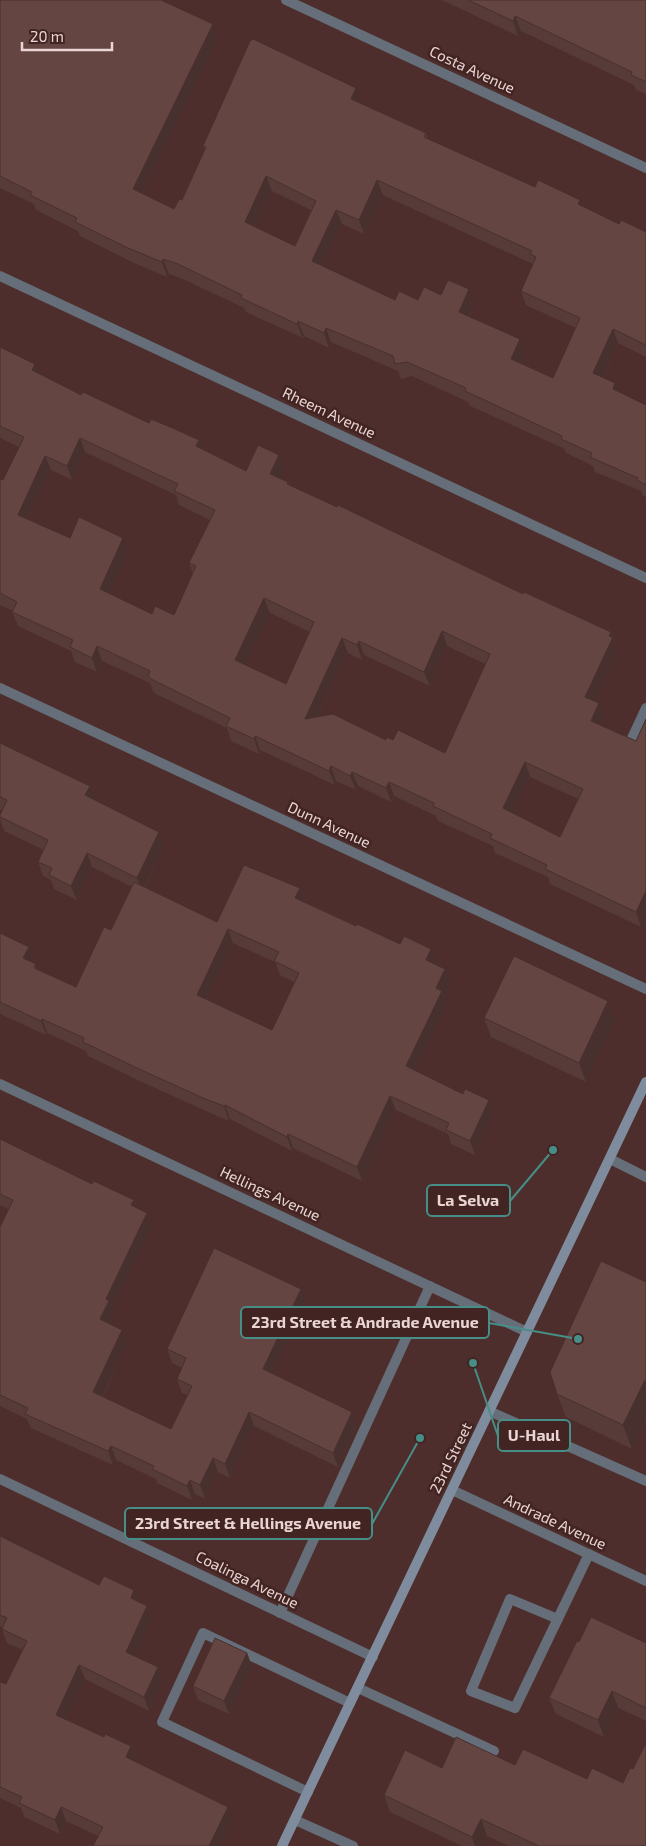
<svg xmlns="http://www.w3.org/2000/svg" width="646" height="1846" font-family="'Exo 2',sans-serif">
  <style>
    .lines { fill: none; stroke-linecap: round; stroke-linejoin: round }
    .service { stroke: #656e79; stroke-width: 10 }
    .minor { stroke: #656e79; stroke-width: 10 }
    .tertiary { stroke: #656e79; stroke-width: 10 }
    .secondary { stroke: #7e8c9d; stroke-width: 10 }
    .wall { fill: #573b39; fill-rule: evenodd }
    .shaded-wall { fill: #47302e }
    .building { fill: #654542; stroke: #47302e; fill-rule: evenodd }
    .labels { text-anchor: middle; stroke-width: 5; stroke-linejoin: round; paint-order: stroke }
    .street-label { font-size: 15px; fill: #e9d5d3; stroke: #422422 }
    .leader { fill: none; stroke: #468e87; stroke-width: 2 }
    .callout-dot { fill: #468e87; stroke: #422422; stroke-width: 2 }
    .callout { fill: #422422; stroke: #468e87; stroke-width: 2 }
    .callout-label { font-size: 16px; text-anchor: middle; font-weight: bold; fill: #e9d5d3 }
  </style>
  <rect width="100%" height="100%" fill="#4d2e2c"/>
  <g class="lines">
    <g class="service">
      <polyline points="632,738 646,708"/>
      <polyline points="489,1411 646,1481"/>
      <polyline points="280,1613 430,1286"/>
      <polyline points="558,1619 510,1599 471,1691 515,1708 589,1554"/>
      <polyline points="358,1688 494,1751"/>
      <polyline points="308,1792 162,1722 203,1633 350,1703"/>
    </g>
    <g class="minor">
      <polyline points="286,0 646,168"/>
      <polyline points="0,688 646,989"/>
      <polyline points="0,1084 527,1332"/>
      <polyline points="610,1159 646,1177"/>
      <polyline points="0,1479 373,1657"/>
      <polyline points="452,1490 646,1581"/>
      <polyline points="295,1820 353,1846"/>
    </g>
    <polyline class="tertiary" points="0,276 646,578"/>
    <polyline class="secondary" points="282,1846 646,1082"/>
  </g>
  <g class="wall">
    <path d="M0 0 218 38 143 194 174 209 182 200 205 151 203 146 361 103V104L426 133 428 139 535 187 582 207 619 224 646 232V357L618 343 603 378 619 392 646 405V497L642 495 641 491 595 472 593 466 566 453 565 449 470 406 468 402 412 376 401 379 398 371 331 342 329 348 304 336 303 338 246 312 244 308 183 279 169 274 167 277 134 263 80 236 78 231 36 210 34 204 0 188ZM272 191 311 210 295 246 255 227ZM383 195 533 264 521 291 526 305 576 328 553 378 521 363 525 354 469 317 474 304 441 295 418 300H395L322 266 342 224 364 234Z"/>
    <polygon points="442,0 646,0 646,94 636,90 634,85 521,31 518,36"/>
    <path d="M0 347 38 373 81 395 149 423 199 440 202 449 246 471 279 455 285 470 280 478 288 482 289 485 523 594 611 632 618 652 594 701 604 718 601 725 641 927 550 884 548 877 495 853 493 846 438 821 436 816 394 796 391 802 358 786 356 790 336 781 335 785 260 750 259 754 231 741 227 728 156 694 153 691 150 683 102 661 97 672 75 662 71 651 18 626 12 612 13 611 0 605V479L3 480 19 447 0 438ZM85 452 176 495 179 505 210 520 189 563 193 574 174 615 152 614 110 594 129 552 70 538 28 519 51 470 72 480ZM270 613 310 632 286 684 245 665ZM447 646 485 664 445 753 393 740H386L318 717 348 653 362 660 364 655 430 686ZM530 777 578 799 560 837 513 813Z"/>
    <path d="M0 743 95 800 164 847 145 887 217 922 300 888 305 902 356 926 400 944 431 949 436 963 435 965 445 969 451 983 444 997 447 1005 415 1071 494 1114 475 1155 451 1144 448 1134 396 1110 362 1181 293 1148 292 1151 230 1119 229 1121 208 1112 142 1082 88 1056 86 1051 47 1033 46 1035 0 1014V933L29 947 34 961 33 963 38 970 76 987 111 930 132 887 92 867 77 900 54 889 51 880 43 876 38 862 44 850 4 831 0 819V815L2 810 0 809ZM233 943 275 962 280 975 294 982 272 1030 207 999Z"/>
    <polygon points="484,1018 615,1020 586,1082 491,1037"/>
    <polygon points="0,1139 92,1184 134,1200 137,1208 147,1213 152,1227 112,1311 114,1315 110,1324 127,1344 103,1397 171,1429 188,1395 182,1393 177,1379 182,1368 172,1363 167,1349 306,1303 272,1374 357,1426 338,1467 254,1426 230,1478 218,1472 205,1499 195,1494 192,1500 157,1483 156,1479 116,1460 113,1465 31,1428 27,1419 0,1406 0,1227 8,1209 0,1205"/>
    <polygon points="646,1282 646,1419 632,1449 566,1417 557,1394"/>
    <polygon points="0,1536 99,1585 147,1606 152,1620 135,1656 158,1667 163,1681 149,1711 85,1679 66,1719 104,1737 131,1746 136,1761 233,1821 221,1846 93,1846 98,1836 66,1821 60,1834 24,1817 21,1808 0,1798 0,1682 6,1684 23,1650 7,1643 2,1629 3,1628 0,1626"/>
    <polygon points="579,1642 646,1643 646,1721 618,1708 604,1737 556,1714 549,1698"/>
    <polygon points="247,1653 252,1667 229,1714 198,1700 193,1686"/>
    <polygon points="442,1768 646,1846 509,1846 487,1836 482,1846 462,1846 390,1812 384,1795"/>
  </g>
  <g class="shaded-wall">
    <polygon points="515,16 521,31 518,36 513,21"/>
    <polygon points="213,24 218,38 138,204 133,189"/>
    <polygon points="356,88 361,103 356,114 351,99"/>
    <polygon points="266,176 272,191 250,237 245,222"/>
    <polygon points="377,180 383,195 364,234 359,220"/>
    <polygon points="580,200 585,214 578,204"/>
    <polygon points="336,210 342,224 317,276 312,261"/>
    <polygon points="163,259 169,274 167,277 162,262"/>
    <polygon points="469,289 474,304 464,327 459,312"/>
    <polygon points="298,321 304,336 303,338 297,324"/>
    <polygon points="326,328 331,342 329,348 324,333"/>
    <polygon points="613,329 618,343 598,388 593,373"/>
    <polygon points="520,339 525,354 516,373 511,359"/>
    <polygon points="35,364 40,378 32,370"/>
    <polygon points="615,383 621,398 613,389"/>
    <polygon points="80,438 85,452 72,480 67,466"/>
    <polygon points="199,440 204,455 196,446"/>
    <polygon points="279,455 285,470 276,488 270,474"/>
    <polygon points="45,456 51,470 23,529 18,515"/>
    <polygon points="123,538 129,552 105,604 100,589"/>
    <polygon points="264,598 270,613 241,675 235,660"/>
    <polygon points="442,631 447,646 430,686 424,672"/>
    <polygon points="611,632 618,652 590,711 585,697"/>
    <polygon points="342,638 348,653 310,733 305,719"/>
    <polygon points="359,641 364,655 362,660 357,645"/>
    <polygon points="97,646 102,661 97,672 92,658"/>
    <polygon points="599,703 604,718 596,735 591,721"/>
    <polygon points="255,736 260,750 259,754 254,739"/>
    <polygon points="525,762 530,777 508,823 503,808"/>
    <polygon points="331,766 336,781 335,785 329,771"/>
    <polygon points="352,772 358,786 356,790 350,776"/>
    <polygon points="389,782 394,796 391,802 386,788"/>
    <polygon points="90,786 95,801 85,795"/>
    <polygon points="159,832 164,847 142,892 137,878"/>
    <polygon points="87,853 92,867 77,900 71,886"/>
    <polygon points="300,888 305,902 295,898"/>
    <polygon points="646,891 646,917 641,927 636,912"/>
    <polygon points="228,929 233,943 202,1009 197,995"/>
    <polygon points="29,947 34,961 29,973 23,958"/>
    <polygon points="431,949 436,963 431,974 426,960"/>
    <polygon points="445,969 451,983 444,997 447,1005 411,1080 406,1066 436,988"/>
    <polygon points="608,1001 615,1020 586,1082 579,1063"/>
    <polygon points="42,1019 47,1033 46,1035 41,1021"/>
    <polygon points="390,1096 396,1110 362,1181 357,1167"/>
    <polygon points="489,1100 494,1114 475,1155 470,1141"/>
    <polygon points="225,1105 230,1119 229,1121 224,1106"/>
    <polygon points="288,1134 293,1148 292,1151 287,1137"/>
    <polygon points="134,1200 139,1214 131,1205"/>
    <polygon points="147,1213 152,1227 112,1311 114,1315 105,1333 100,1319 106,1299"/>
    <polygon points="301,1289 306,1303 268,1383 263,1369"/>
    <polygon points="122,1330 127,1344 98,1406 93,1392"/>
    <polygon points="645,1380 646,1383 646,1419 632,1449 623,1425"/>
    <polygon points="249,1412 254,1426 230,1478 225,1464"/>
    <polygon points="352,1412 357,1426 338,1467 333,1453"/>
    <polygon points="111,1446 116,1460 113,1465 108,1451"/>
    <polygon points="213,1458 218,1472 205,1499 200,1485"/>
    <polygon points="190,1480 195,1494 192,1500 187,1486"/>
    <polygon points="134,1590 139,1605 131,1598"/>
    <polygon points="147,1606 152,1620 131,1666 126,1652"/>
    <polygon points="247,1653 252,1667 229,1714 224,1701"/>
    <polygon points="79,1665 85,1679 61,1729 56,1715"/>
    <polygon points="158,1667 163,1681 149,1711 144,1697"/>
    <polygon points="612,1691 618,1708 604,1737 598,1720"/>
    <polygon points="131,1746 136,1761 131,1771 126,1757"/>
    <polygon points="61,1807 66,1821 60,1834 55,1820"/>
    <polygon points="228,1807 233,1821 221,1846 209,1846"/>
    <polygon points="481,1819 487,1836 482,1846 475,1846 472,1837"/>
  </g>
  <g class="building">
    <path d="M0 0H161L213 24 133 189 174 209 179 199 182 200 206 147 203 146 250 41 253 39 356 88 351 99 426 133 424 137 535 187 538 180 580 200 578 204 619 224 621 220 646 232V345L613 329 593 373 615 383 613 389 646 405V485L637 480 638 478 590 457 592 453 561 439 562 436 465 391 466 388 407 362 395 364 393 356 326 328 324 333 298 321 297 324 241 298 242 295 178 264 163 259 162 262 128 248 75 222 77 218 30 195 32 192 0 176ZM266 176 316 201 295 246 245 222ZM377 180 532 251 530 254 536 257 521 291 580 318 553 378 511 359 520 339 459 312 469 289 448 280 441 295 424 287 418 300 399 291 395 300 312 261 336 210 359 220Z"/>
    <polygon points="468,0 646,0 646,82 631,75 632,72 515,16 513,21"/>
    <path d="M0 347 35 364 32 370 81 395 83 392 149 423 151 419 177 430 199 440 196 446 246 471 258 445 279 455 270 474 288 482 287 484 337 507 338 505 523 594 524 592 611 632 609 636 613 637 585 697 599 703 591 721 636 741 646 719V891L636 912 545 869 547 865 490 838 492 834 433 806 434 803 389 782 386 788 352 772 350 776 331 766 329 771 255 736 254 739 226 726 230 718 151 679 148 676 150 671 97 646 92 658 70 647 73 640 12 612 17 602 0 593V479L3 480 24 437 0 426ZM80 438 178 484 174 491 215 510 189 563 196 566 174 615 155 606 152 614 100 589 123 538 79 517 70 538 18 515 45 456 67 466ZM264 598 314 622 286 684 235 660ZM442 631 490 654 445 753 398 730 393 740 387 737 386 740 333 714 305 719 342 638 357 645 359 641 424 672ZM525 762 583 789 560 837 503 808Z"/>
    <polygon points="0,743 90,786 85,795 159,832 137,878 87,853 71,886 49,875 52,868 38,862 48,840 0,817 0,815 7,800 0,797"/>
    <path d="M244 865 300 888 295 898 356 926 357 924 400 944 404 936 431 949 426 960 445 969 436 988 442 991 406 1066 463 1094 465 1089 489 1100 470 1141 446 1130 449 1123 390 1096 357 1167 288 1134 287 1137 225 1105 224 1106 203 1098 137 1068 83 1042 84 1038 42 1019 41 1021 0 1002V933L29 947 23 958 36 964 34 968 76 987 104 927 111 930 134 882 217 922ZM228 929 279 952 274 961 299 973 272 1030 197 995Z"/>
    <polygon points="514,956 608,1001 579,1063 484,1018"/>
    <polygon points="0,1139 92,1184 94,1181 134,1200 131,1205 147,1213 106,1299 109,1301 100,1319 122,1330 93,1392 171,1429 192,1386 177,1379 186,1358 167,1349 214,1248 301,1289 263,1369 352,1412 333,1453 249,1412 225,1464 213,1458 200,1485 190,1480 187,1486 152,1469 154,1466 111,1446 108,1451 25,1414 28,1408 0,1395 0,1227 13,1200 0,1194"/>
    <polygon points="601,1261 646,1282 646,1381 645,1380 623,1425 557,1394 550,1372"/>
    <polygon points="0,1536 99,1585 104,1576 134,1590 131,1598 147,1606 126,1652 158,1667 144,1697 79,1665 56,1715 104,1737 105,1734 131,1746 126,1757 228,1807 209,1846 93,1846 103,1827 61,1807 55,1820 19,1803 22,1797 0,1787 0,1682 6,1684 27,1641 2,1629 7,1618 0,1615"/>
    <polygon points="591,1617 646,1643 646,1708 612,1691 598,1720 549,1698 577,1641 579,1642"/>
    <polygon points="215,1638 247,1653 224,1701 193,1686"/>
    <polygon points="456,1737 515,1765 523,1749 587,1779 592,1768 623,1783 630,1768 633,1769 646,1743 646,1846 539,1846 481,1819 472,1837 384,1795 405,1750 442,1768"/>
  </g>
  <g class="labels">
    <g class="street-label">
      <text transform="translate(472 70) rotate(25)" y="5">Costa Avenue</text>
      <text transform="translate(329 413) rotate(25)" y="5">Rheem Avenue</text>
      <text transform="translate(329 825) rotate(25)" y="5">Dunn Avenue</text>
      <text transform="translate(270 1194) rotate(25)" y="5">Hellings Avenue</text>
      <text transform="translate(451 1458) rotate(-64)" y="5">23rd Street</text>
      <text transform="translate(555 1522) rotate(25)" y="5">Andrade Avenue</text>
      <text transform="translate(247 1580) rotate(26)" y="5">Coalinga Avenue</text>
    </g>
  </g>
  <path class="leader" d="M553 1150L510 1201M578 1339L489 1323M473 1363L498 1436M420 1438L372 1524"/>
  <g class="callout-dot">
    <circle cx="553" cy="1150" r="5"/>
    <circle cx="578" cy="1339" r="5"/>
    <circle cx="473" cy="1363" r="5"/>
    <circle cx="420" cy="1438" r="5"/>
  </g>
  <g class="callout">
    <rect x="427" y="1185" width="83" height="31" rx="5"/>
    <rect x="241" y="1307" width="248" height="31" rx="5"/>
    <rect x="498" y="1420" width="72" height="31" rx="5"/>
    <rect x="125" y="1508" width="247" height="31" rx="5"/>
  </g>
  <g class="callout-label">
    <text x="468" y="1206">La Selva</text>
    <text x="365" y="1328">23rd Street &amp; Andrade Avenue</text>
    <text x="534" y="1441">U-Haul</text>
    <text x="248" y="1529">23rd Street &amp; Hellings Avenue</text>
  </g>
  <path d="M22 42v8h90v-8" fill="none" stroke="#e9d5d3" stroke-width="2.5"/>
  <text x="30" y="42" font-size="15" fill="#e9d5d3" stroke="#422422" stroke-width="4" paint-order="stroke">20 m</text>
</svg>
